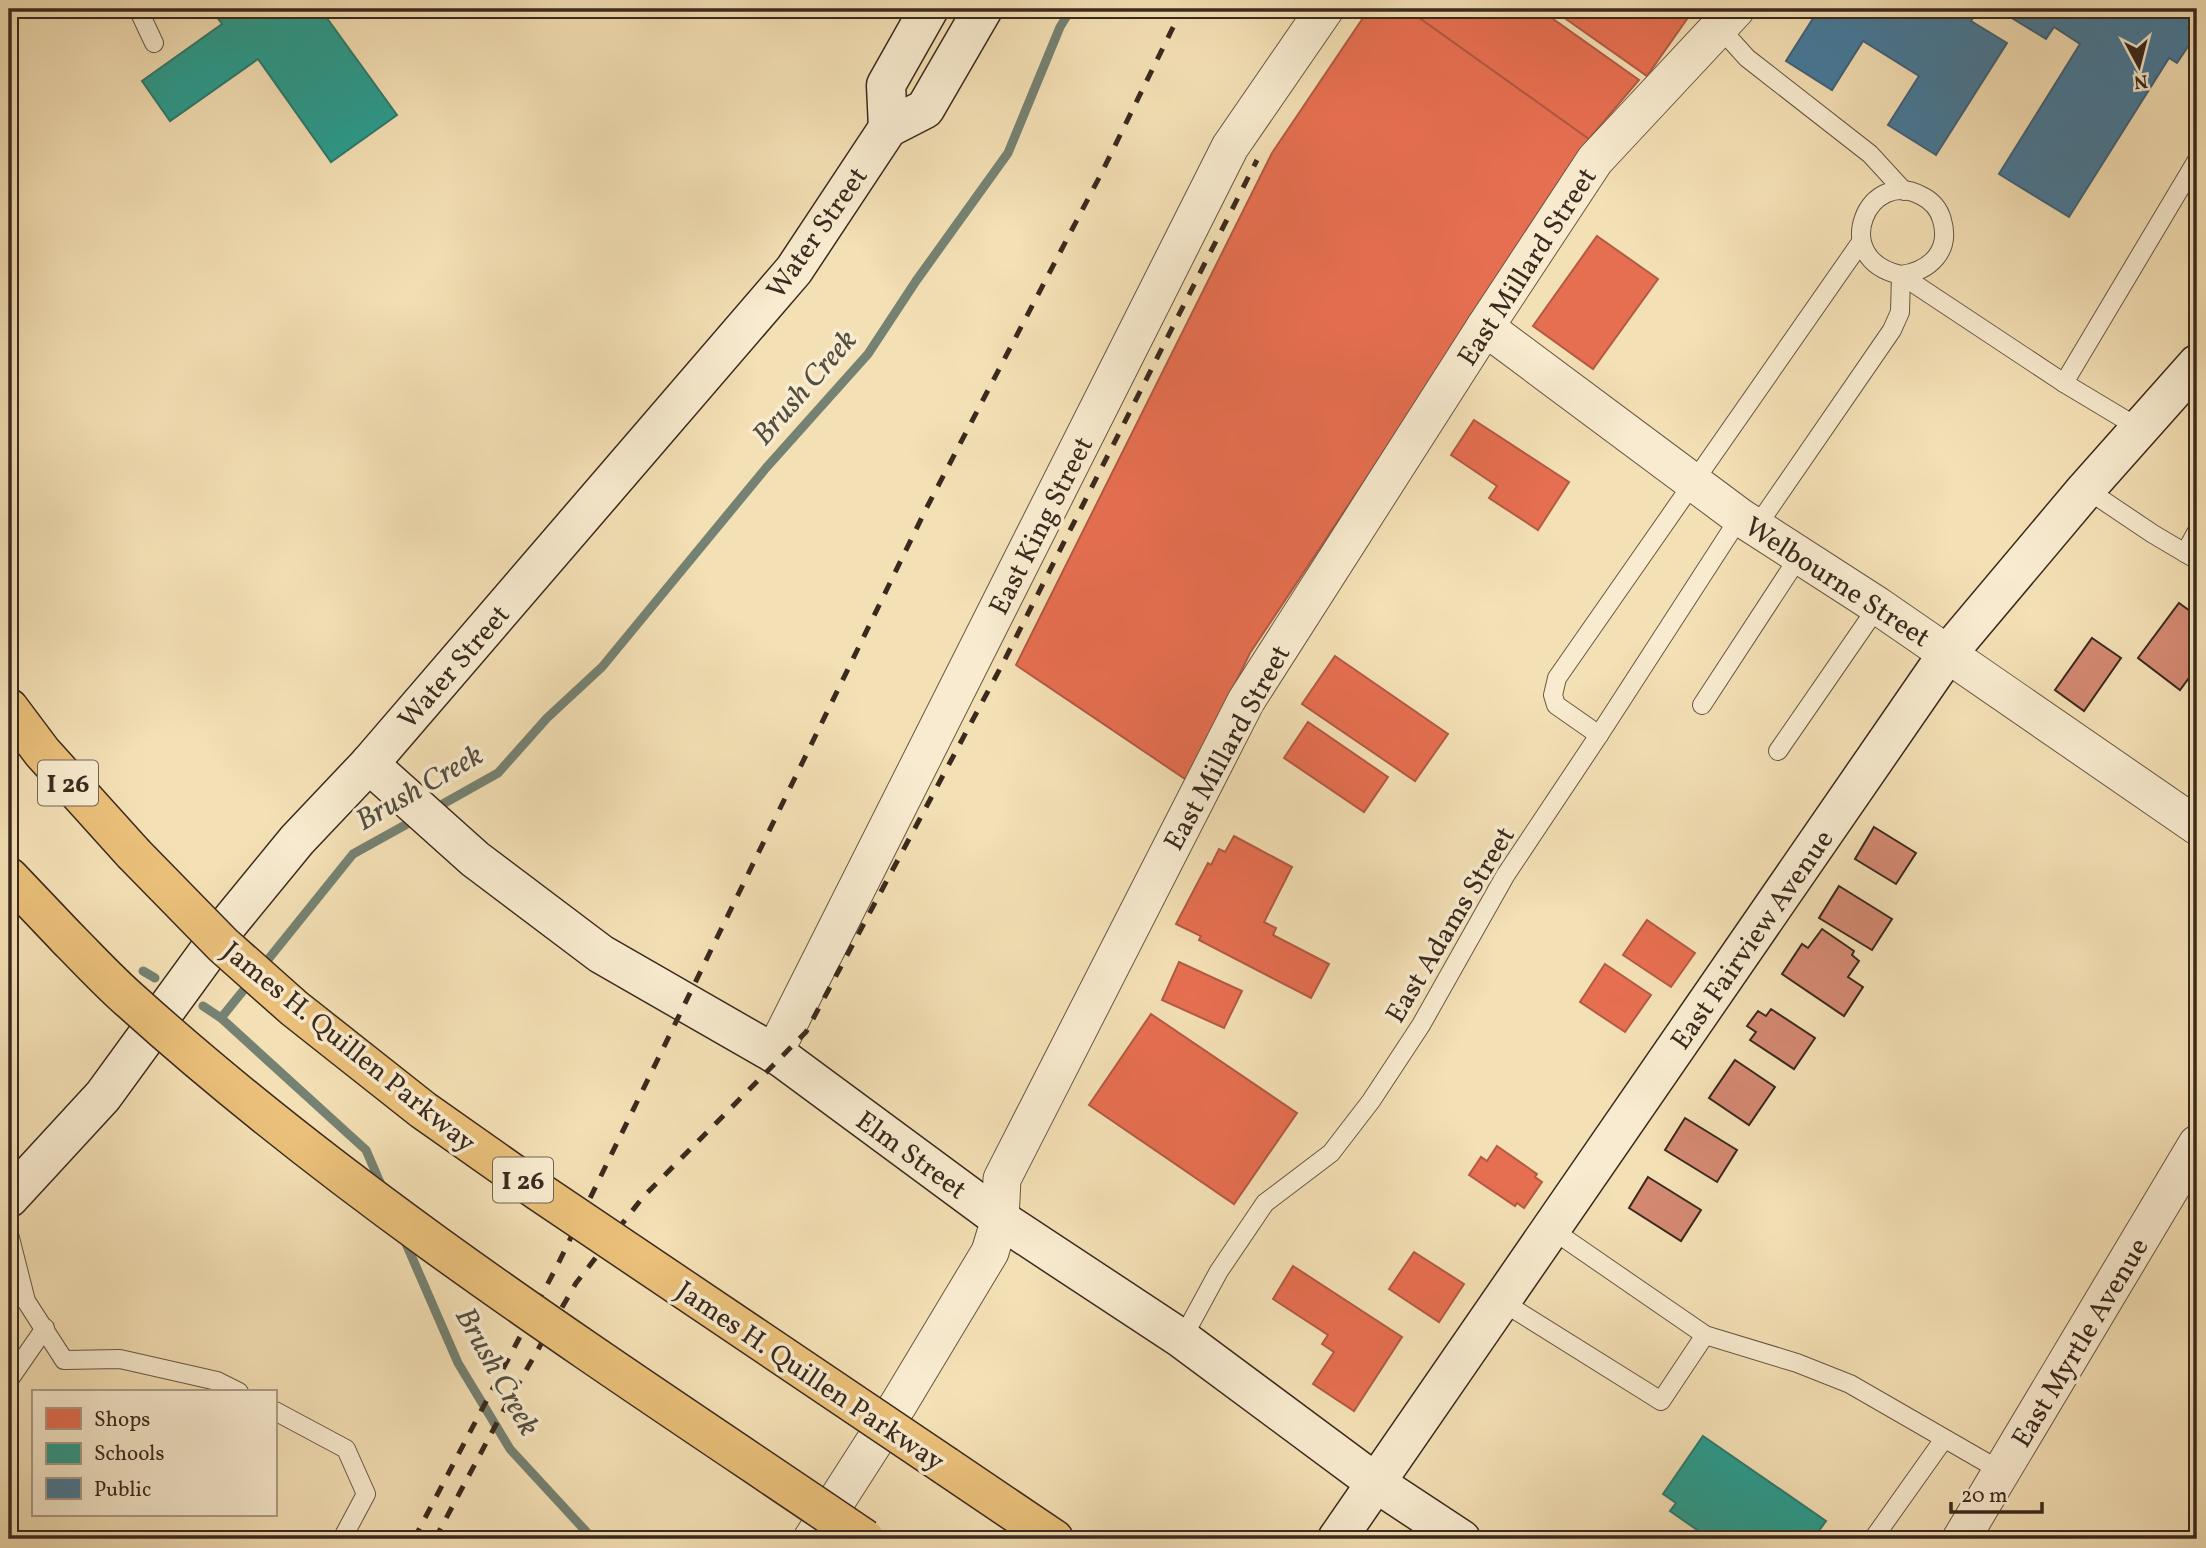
<svg xmlns="http://www.w3.org/2000/svg" width="2206" height="1548" font-family="Vollkorn,serif">
  <style>
    .shops { fill: #e76f51; stroke: #b35a42; stroke-width: 2 }
    .schools { fill: #2a9d8f; stroke: #2f7a6d; stroke-width: 2 }
    .public { fill: #457b9d; stroke: #426277; stroke-width: 2 }
    .lines { fill: none; stroke-linecap: round; stroke-linejoin: round }
    .stream { stroke: #758273; stroke-width: 9 }
    .building { fill: #d48972; stroke: #3a291e; stroke-width: 2 }
    .lane-casing { stroke: #685744; stroke-width: 20 }
    .street-casing { stroke: #685744; stroke-width: 39 }
    .secondary-casing { stroke: #3a291e; stroke-width: 41 }
    .highway-casing { stroke: #3a291e; stroke-width: 41 }
    .lane { stroke: #f8ebcf; stroke-width: 18 }
    .street { stroke: #f8ebcf; stroke-width: 37 }
    .secondary { stroke: #f8ebcf; stroke-width: 38 }
    .highway { stroke: #eac07a; stroke-width: 38 }
    .rail { stroke: #3a291e; stroke-width: 5; stroke-dasharray: 12 12; stroke-linecap: butt }
    .highway-bridge-casing { stroke: #3a291e; stroke-width: 41; stroke-linecap: butt }
    .highway-bridge { stroke: #eac07a; stroke-width: 38 }
    .labels { text-anchor: middle; stroke-width: 7; stroke-linejoin: round; paint-order: stroke }
    .shield { fill: #f8ebcf; stroke: #736353; stroke-width: 2 }
    .shield-label { font-size: 26px; font-weight: bold; fill: #3a291e }
    .street-label { font-size: 28px; fill: #3a291e; stroke: #f8ebcf }
    .water-label { font-size: 30px; font-style: italic; fill: #524e41; stroke: #f8ebcf }
  </style>
  <rect width="100%" height="100%" fill="#f4e0b5"/>
  <filter id="stains"><feTurbulence type="fractalNoise" baseFrequency=".00286" numOctaves="4"/><feColorMatrix values="0 0 0 0 .2 0 0 0 0 .09 0 0 0 0 .02 0 0 0 .5 -.17"/></filter>
  <radialGradient id="worn" r=".72"><stop offset=".6" stop-color="#630" stop-opacity="0"/><stop offset="1" stop-color="#630" stop-opacity=".3"/></radialGradient>
  <g class="shops">
    <polygon points="1369,9 1407,9 1596,144 1484,301 1250,653 1188,781 1016,665 1272,153"/>
    <polygon points="1407,9 1539,9 1639,80 1589,139"/>
    <polygon points="1563,9 1694,9 1647,76 1559,14"/>
    <polygon points="1597,236 1658,279 1593,369 1533,326"/>
    <polygon points="1474,420 1569,482 1538,530 1489,498 1497,486 1451,455"/>
    <polygon points="1335,656 1448,734 1415,781 1302,704"/>
    <polygon points="1308,722 1388,777 1364,812 1284,758"/>
    <polygon points="1234,836 1292,867 1264,922 1276,928 1273,935 1329,964 1311,998 1199,940 1201,936 1176,924 1208,863 1211,865 1219,849 1225,852"/>
    <polygon points="1647,920 1695,953 1671,987 1623,955"/>
    <polygon points="1179,962 1242,991 1224,1028 1162,1000"/>
    <polygon points="1605,964 1651,995 1625,1032 1580,1002"/>
    <polygon points="1151,1014 1297,1113 1234,1204 1089,1105"/>
    <polygon points="1497,1146 1537,1174 1535,1177 1542,1182 1524,1208 1517,1203 1515,1206 1469,1175 1481,1157 1487,1161"/>
    <polygon points="1414,1252 1464,1284 1439,1322 1389,1289"/>
    <polygon points="1293,1266 1402,1337 1354,1411 1313,1384 1334,1352 1322,1344 1328,1335 1273,1299"/>
  </g>
  <g class="schools">
    <polygon points="211,9 331,9 324,14 397,115 331,162 258,59 170,121 142,81 222,24"/>
    <polygon points="1703,1436 1826,1521 1813,1539 1710,1539 1670,1511 1676,1503 1663,1494"/>
  </g>
  <g class="public">
    <polygon points="1819,9 1978,9 1971,21 2007,43 1936,155 1888,125 1919,76 1863,41 1832,90 1786,61"/>
    <polygon points="1997,9 2197,9 2197,12 2188,28 2197,33 2177,63 2169,58 2069,217 1999,174 2080,44 2054,27 2046,39"/>
  </g>
  <g class="lines">
    <g class="stream">
      <polyline points="434,809 498,773 547,718 602,667 766,468 868,354 916,281 1008,153 1060,27 1071,9"/>
      <polyline points="262,967 353,854 416,819"/>
      <polyline points="143,971 155,978"/>
      <polyline points="203,1006 221,1018 366,1150 382,1187"/>
      <polyline points="221,1018 251,981"/>
      <polyline points="404,1239 458,1363 510,1449 593,1539"/>
    </g>
  </g>
  <g class="building">
    <polygon points="2179,603 2197,616 2197,667 2180,690 2138,658"/>
    <polygon points="2092,638 2121,658 2084,711 2055,690"/>
    <polygon points="1874,827 1916,853 1896,884 1855,859"/>
    <polygon points="1839,886 1892,919 1872,950 1819,918"/>
    <polygon points="1822,929 1854,951 1852,955 1859,961 1848,977 1863,987 1844,1016 1782,974 1802,944 1808,948"/>
    <polygon points="1771,1009 1815,1038 1794,1069 1750,1040 1756,1032 1747,1026 1758,1011 1766,1016"/>
    <polygon points="1735,1060 1775,1087 1749,1125 1709,1098"/>
    <polygon points="1685,1118 1737,1150 1717,1182 1665,1150"/>
    <polygon points="1648,1177 1701,1210 1681,1241 1629,1208"/>
  </g>
  <g class="lines">
    <g class="lane-casing">
      <g id="lane">
        <polyline points="138,9 154,43"/>
        <polyline points="1719,27 1747,58 1870,154 1904,191"/>
        <path d="M1901 275C1930 271 1951 251 1942 220 1939 209 1932 201 1922 196 1869 166 1827 259 1901 275L2064 383 2139 428"/>
        <polyline points="2064,383 2197,160"/>
        <polyline points="2086,489 2153,534 2197,560"/>
        <polyline points="1757,526 1892,330 1900,312 1901,275"/>
        <polyline points="2185,553 2197,531"/>
        <polyline points="1702,705 1800,555"/>
        <polyline points="1599,735 1556,705 1553,695 1557,678 1861,242"/>
        <polyline points="1778,751 1878,606"/>
        <polyline points="1551,1229 1705,1335 1797,1363 1850,1384 2001,1471"/>
        <polyline points="9,1234 26,1301 64,1360 120,1359 217,1381 239,1392"/>
        <polyline points="1501,1301 1661,1401 1705,1335"/>
        <polyline points="1182,1339 1219,1271 1265,1203 1331,1153 1371,1101 1421,1025 1505,876 1599,735 1740,517"/>
        <polyline points="9,1380 45,1328"/>
        <polyline points="275,1411 346,1449 366,1494 342,1539"/>
        <polyline points="1873,1539 1944,1439"/>
      </g>
    </g>
    <g class="street-casing">
      <g id="street">
        <polyline points="1485,327 1740,517 1878,606 2197,826"/>
        <polyline points="774,1053 1230,147 1325,9"/>
        <polyline points="812,1539 898,1405 990,1252 1000,1219 1002,1179 1246,701 1485,327 1595,160 1736,9"/>
        <polyline points="1961,1539 2197,1144"/>
      </g>
    </g>
    <g class="secondary-casing">
      <g id="secondary">
        <polyline points="888,128 886,85 929,9"/>
        <polyline points="369,764 475,859 601,954 782,1058 1000,1219 1182,1339 1376,1483 1461,1539"/>
        <polyline points="9,1198 103,1096 229,923 297,840 369,764 794,270 888,128 925,109 983,9"/>
        <polyline points="1337,1539 1948,653 2086,489 2197,364"/>
      </g>
    </g>
    <g class="highway-casing">
      <g id="highway">
        <polyline points="9,708 42,752 133,853"/>
        <polyline points="9,877 68,939"/>
        <polyline points="946,1466 1054,1539"/>
      </g>
    </g>
    <use href="#lane" class="lane"/>
    <use href="#street" class="street"/>
    <use href="#secondary" class="secondary"/>
    <use href="#highway" class="highway"/>
    <g class="rail">
      <polyline points="414,1539 557,1266 926,509 1101,174 1182,9"/>
      <polyline points="435,1539 508,1402 576,1283 643,1197 806,1032 1002,665 1257,160"/>
    </g>
    <g class="highway-bridge-casing">
      <g id="highway-bridge">
        <polyline points="133,853 223,945 294,1008 423,1110 538,1191 946,1466"/>
        <path d="M68 939C89 960 109 982 132 1002 357 1205 615 1369 865 1539"/>
      </g>
    </g>
    <use href="#highway-bridge" class="highway-bridge"/>
  </g>
  <g class="labels">
    <g class="shield">
      <rect x="38" y="760.5" width="60" height="45" rx="5"/>
      <rect x="493" y="1157.5" width="60" height="45" rx="5"/>
    </g>
    <g class="shield-label">
      <text x="68" y="792">I 26</text>
      <text x="523" y="1189">I 26</text>
    </g>
    <g class="street-label">
      <text transform="translate(816 232) rotate(-55)" y="10">Water Street</text>
      <text transform="translate(1526 266) rotate(-57)" y="10">East Millard Street</text>
      <text transform="translate(1040 525) rotate(-63)" y="10">East King Street</text>
      <text transform="translate(1838 581) rotate(33)" y="10">Welbourne Street</text>
      <text transform="translate(453 666) rotate(-49)" y="10">Water Street</text>
      <text transform="translate(1226 747) rotate(-61)" y="10">East Millard Street</text>
      <text transform="translate(1449 924) rotate(-59)" y="10">East Adams Street</text>
      <text transform="translate(1751 939) rotate(-55)" y="10">East Fairview Avenue</text>
      <text transform="translate(350 1046) rotate(39)" y="10">James H. Quillen Parkway</text>
      <text transform="translate(912 1154) rotate(36)" y="10">Elm Street</text>
      <text transform="translate(2079 1342) rotate(-59)" y="10">East Myrtle Avenue</text>
      <text transform="translate(811 1375) rotate(34)" y="10">James H. Quillen Parkway</text>
    </g>
    <g class="water-label">
      <text transform="translate(804 387) rotate(-49)" y="10">Brush Creek</text>
      <text transform="translate(419 787) rotate(-30)" y="10">Brush Creek</text>
      <text transform="translate(498 1371) rotate(61)" y="10">Brush Creek</text>
    </g>
  </g>
  <rect width="2206" height="1548" fill="none" stroke="#f4e0b5" stroke-width="35"/>
  <rect x="10" y="10" width="2185" height="1527" fill="none" stroke="#3a291e" stroke-width="3.5"/>
  <rect x="18" y="18" width="2171" height="1513" fill="none" stroke="#3a291e" stroke-width="2"/>
  <rect x="32" y="1390" width="245" height="126" fill="#f8ebcf" stroke="#ac9d88" stroke-width="2"/>
  <rect x="46" y="1408" width="35" height="21" fill="#e76f51" stroke="#ac9d88" stroke-width="2"/>
  <text x="94" y="1426" font-size="21" fill="#3a291e">Shops</text>
  <rect x="46" y="1443" width="35" height="21" fill="#2a9d8f" stroke="#ac9d88" stroke-width="2"/>
  <text x="94" y="1460" font-size="21" fill="#3a291e">Schools</text>
  <rect x="46" y="1478" width="35" height="21" fill="#457b9d" stroke="#ac9d88" stroke-width="2"/>
  <text x="94" y="1496" font-size="21" fill="#3a291e">Public</text>
  <g transform="translate(2139 66) rotate(173)" stroke="#f8ebcf" stroke-width="5" paint-order="stroke">
  <path d="M0-5L12 26L0 18L-12 26Z" fill="#3a291e"/>
  <text y="-10" font-size="19" font-weight="bold" text-anchor="middle" fill="#3a291e">N</text>
  </g>
  <path d="M1951 1502v10h91v-10" fill="none" stroke="#3a291e" stroke-width="3.5"/>
  <text x="1961" y="1502" font-size="21" fill="#3a291e" stroke="#f8ebcf" stroke-width="5" paint-order="stroke">20 m</text>
  <rect width="100%" height="100%" filter="url(#stains)"/>
  <rect width="100%" height="100%" fill="url(#worn)"/>
</svg>
